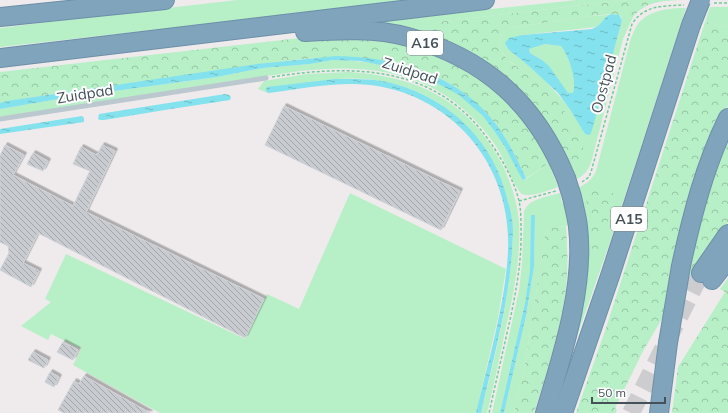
<svg xmlns="http://www.w3.org/2000/svg" width="728" height="413" font-family="Mulish,sans-serif">
  <style>
    .grass { fill: #b7efc7 }
    .forest { fill: url(#forest-crowns) }
    .water { fill: url(#water-ripples); fill-rule: evenodd }
    .building { fill: url(#building-back-hatch); stroke: #cfd3d8; filter: url(#shadow) }
    .lines { fill: none; stroke-linecap: round; stroke-linejoin: round }
    .highway-tunnel { stroke: #cdcccf; stroke-width: 18; stroke-dasharray: 18 9; stroke-linecap: butt }
    .highway-casing { stroke: #6d8fa9; stroke-width: 20 }
    .path { stroke: #6fce95; stroke-width: 1.5; stroke-dasharray: 3 2; stroke-linecap: butt }
    .lane { stroke: #bcc8cf; stroke-width: 5 }
    .highway { stroke: #81a4bd; stroke-width: 18 }
    .highway-bridge-casing { stroke: #6d8fa9; stroke-width: 20; stroke-linecap: butt }
    .highway-bridge { stroke: #81a4bd; stroke-width: 18 }
    .labels { text-anchor: middle; stroke-width: 4; stroke-linejoin: round; paint-order: stroke }
    .shield { fill: #fff; stroke: #7c858b; stroke-width: 1 }
    .shield-label { font-size: 14px; font-weight: bold; fill: #445159 }
    .street-label { font-size: 15px; fill: #445159; stroke: #fff }
  </style>
  <defs>
    <pattern id="forest-crowns" width="20" height="18" patternUnits="userSpaceOnUse"><rect width="20" height="18" fill="#b7efc7"/><path d="M2 6a3 3 0 1 1 6 0M12 15a3 3 0 1 1 6 0" fill="none" stroke="#96c4a5"/></pattern>
    <pattern id="water-ripples" width="26" height="14" patternUnits="userSpaceOnUse"><rect width="26" height="14" fill="#83e2ed"/><path d="M2 4q2-2 4 0t4 0M15 11q2-2 4 0t4 0" fill="none" stroke="#6dbac3"/></pattern>
    <pattern id="building-back-hatch" width="6" height="6" patternUnits="userSpaceOnUse"><rect width="6" height="6" fill="#c8ccd1"/><path d="M-1 5l2 2M0 0l6 6M5-1l2 2" fill="none" stroke="#a4a8ad"/></pattern>
    <filter id="shadow"><feDropShadow dx="2.5" dy="-2.5" stdDeviation="0" flood-color="#0004"/></filter>
  </defs>
  <rect width="100%" height="100%" fill="#efebec"/>
  <g class="grass">
    <polygon points="237,0 424,0 0,47 0,28 89,17"/>
    <polygon points="577,0 628,0 437,22 427,31 438,35 448,45 349,24"/>
    <polygon points="710,7 728,7 728,27 705,22"/>
    <path d="M686 8 610 242 561 382 570 347 575 189C584 185 592 181 596 171L631 38C633 34 635 28 638 24 649 10 669 8 686 8Z"/>
    <path d="M608 15 603 22 596 27 523 35 506 46 508 49C515 55 523 61 530 67 552 86 572 108 585 134L622 20 621 17H633L623 39 591 163C587 173 582 177 572 181L538 81 508 60 499 47 501 36 510 28 590 16Z"/>
    <path d="M545 44 561 46C569 56 577 81 573 94L568 93 542 60 530 53 529 49Z"/>
    <path d="M333 60C386 61 448 75 484 117 500 136 512 157 522 179L524 180 549 163 558 187C550 190 529 198 522 194 515 189 503 156 496 146 447 75 382 62 300 71L0 117V109L71 97 217 77 263 68 310 64Z"/>
    <path d="M349 72C380 74 412 80 439 96 482 120 515 173 519 222 521 257 514 293 506 327 500 356 494 384 487 413H481C494 360 508 307 512 252 512 245 513 238 513 231 513 221 511 211 508 202 492 133 435 84 365 79 332 76 298 86 266 91L268 93 258 89 264 81 307 74Z"/>
    <polygon points="350,193 506,269 498,318 476,413 160,413 73,365 81,349 51,334 48,340 21,326 51,302 45,299 66,254 245,339 267,294 299,309"/>
    <path d="M560 193 562 203H565L569 225 546 230 524 371 514 413H504L526 316 534 267 535 215 530 270 525 303 500 413H492L519 290 522 264 524 211C530 198 547 197 560 193Z"/>
  </g>
  <g class="forest">
    <path d="M628 0H679C661 1 645 2 633 17H621L619 15 611 14 590 16 510 28 501 36 499 47C502 51 505 57 508 60 517 68 529 73 538 81 556 97 585 135 585 159L579 164 568 167 560 151 438 35 427 31 428 26 437 22Z"/>
    <polygon points="705,22 728,27 728,106 714,136 666,312 643,351 615,408 617,410 615,413 576,413 605,331"/>
    <path d="M341 36 395 42 434 53 478 76 512 105 545 150 549 163 526 178C517 159 507 138 493 121 417 30 299 59 198 74 132 83 66 91 0 103V72L300 38Z"/>
    <path d="M728 140V222L689 278C696 231 709 183 728 140Z"/>
    <polygon points="595,190 613,193 616,196 594,261 586,204 588,194"/>
    <path d="M566 226C567 243 568 259 567 276 564 322 548 368 534 413H514L524 371 546 229Z"/>
    <polygon points="728,278 728,413 672,413 678,367 725,292 720,289"/>
  </g>
  <g class="water">
    <path d="M611 14 619 15 622 20 592 130 590 135 585 134 571 111 558 93 530 67 508 49 505 43 509 38 523 35 592 29C603 25 603 17 611 14ZM545 44 561 46C569 56 577 81 573 93H568L549 66 542 60 530 53 529 49Z"/>
    <path d="M337 56C395 57 458 74 495 123 508 140 517 159 526 178L524 180 522 179 505 147 495 132 483 116 459 95 431 80 406 70 360 61 333 60 310 64 263 68 217 77 71 97 0 109V103L7 101 257 64Z"/>
    <path d="M335 79C355 79 375 78 395 84 452 100 495 143 508 202 511 211 513 221 513 231 513 238 512 246 512 253 508 307 493 360 481 413H476C488 362 506 302 508 250 512 167 454 95 370 85 337 81 301 89 268 93L266 91V89L267 87Z"/>
    <polygon points="225,94 229,95 231,97 230,100 171,109 104,120 100,120 98,119 99,114"/>
    <polygon points="82,116 84,118 84,122 0,134 0,129"/>
    <polygon points="531,215 535,215 534,267 526,316 504,413 500,413 525,303 530,270"/>
  </g>
  <g class="building">
    <polygon points="284,106 460,191 441,230 265,145"/>
    <polygon points="5,145 24,155 13,175 73,206 90,171 73,164 81,147 96,155 97,153 98,154 102,145 115,151 86,212 264,299 245,338 38,233 23,263 39,271 31,287 0,270 9,253 8,246 0,242 0,156"/>
    <polygon points="33,153 48,161 43,171 27,164"/>
    <polygon points="63,342 78,350 73,360 57,352"/>
    <polygon points="33,352 48,360 44,368 28,360"/>
    <polygon points="50,372 59,377 54,387 45,382"/>
    <polygon points="84,376 150,413 64,413 58,410 74,381 79,384"/>
  </g>
  <g class="lines">
    <polyline class="highway-tunnel" points="631,413 701,273"/>
    <g class="highway-casing">
      <g id="highway">
        <polyline points="0,17 165,0"/>
        <path d="M305 32C337 30 377 28 408 37 485 58 536 104 566 178"/>
        <polyline points="0,58 485,0"/>
        <path d="M681 266C692 215 705 165 728 118"/>
        <polyline points="701,273 728,234"/>
        <polyline points="712,280 728,259"/>
        <path d="M545 413C562 356 585 287 578 227 577 217 574 207 572 197"/>
        <polyline points="563,413 611,273 691,25"/>
        <polyline points="659,413 668,343"/>
      </g>
    </g>
    <g class="path">
      <polyline points="714,3 728,3"/>
      <path d="M272 77C355 64 437 65 490 142 502 159 514 180 519 201 521 210 521 220 521 228 522 264 515 298 507 333 501 360 495 386 489 413"/>
      <path d="M582 182 589 177 591 172 632 24C644 5 663 6 684 5"/>
      <polyline points="519,201 556,191"/>
    </g>
    <polyline class="lane" points="0,119 266,78"/>
    <use href="#highway" class="highway"/>
    <g class="highway-bridge-casing">
      <g id="highway-bridge">
        <polyline points="691,25 701,0"/>
        <polyline points="566,178 572,197"/>
        <polyline points="668,343 681,266"/>
      </g>
    </g>
    <use href="#highway-bridge" class="highway-bridge"/>
  </g>
  <g class="labels">
    <g class="shield">
      <rect x="407" y="31" width="36" height="24" rx="3"/>
      <rect x="611" y="207" width="36" height="24" rx="3"/>
    </g>
    <g class="shield-label">
      <text x="425" y="48">A16</text>
      <text x="629" y="224">A15</text>
    </g>
    <g class="street-label">
      <text transform="translate(410 71) rotate(18)" y="5">Zuidpad</text>
      <text transform="translate(604 84) rotate(-75)" y="5">Oostpad</text>
      <text transform="translate(85 94) rotate(-9)" y="5">Zuidpad</text>
    </g>
  </g>
  <path d="M592 397v6h73v-6" fill="none" stroke="#445159" stroke-width="2"/>
  <text x="598" y="397" font-size="12" fill="#445159" stroke="#ffffff" stroke-width="3" paint-order="stroke">50 m</text>
</svg>
